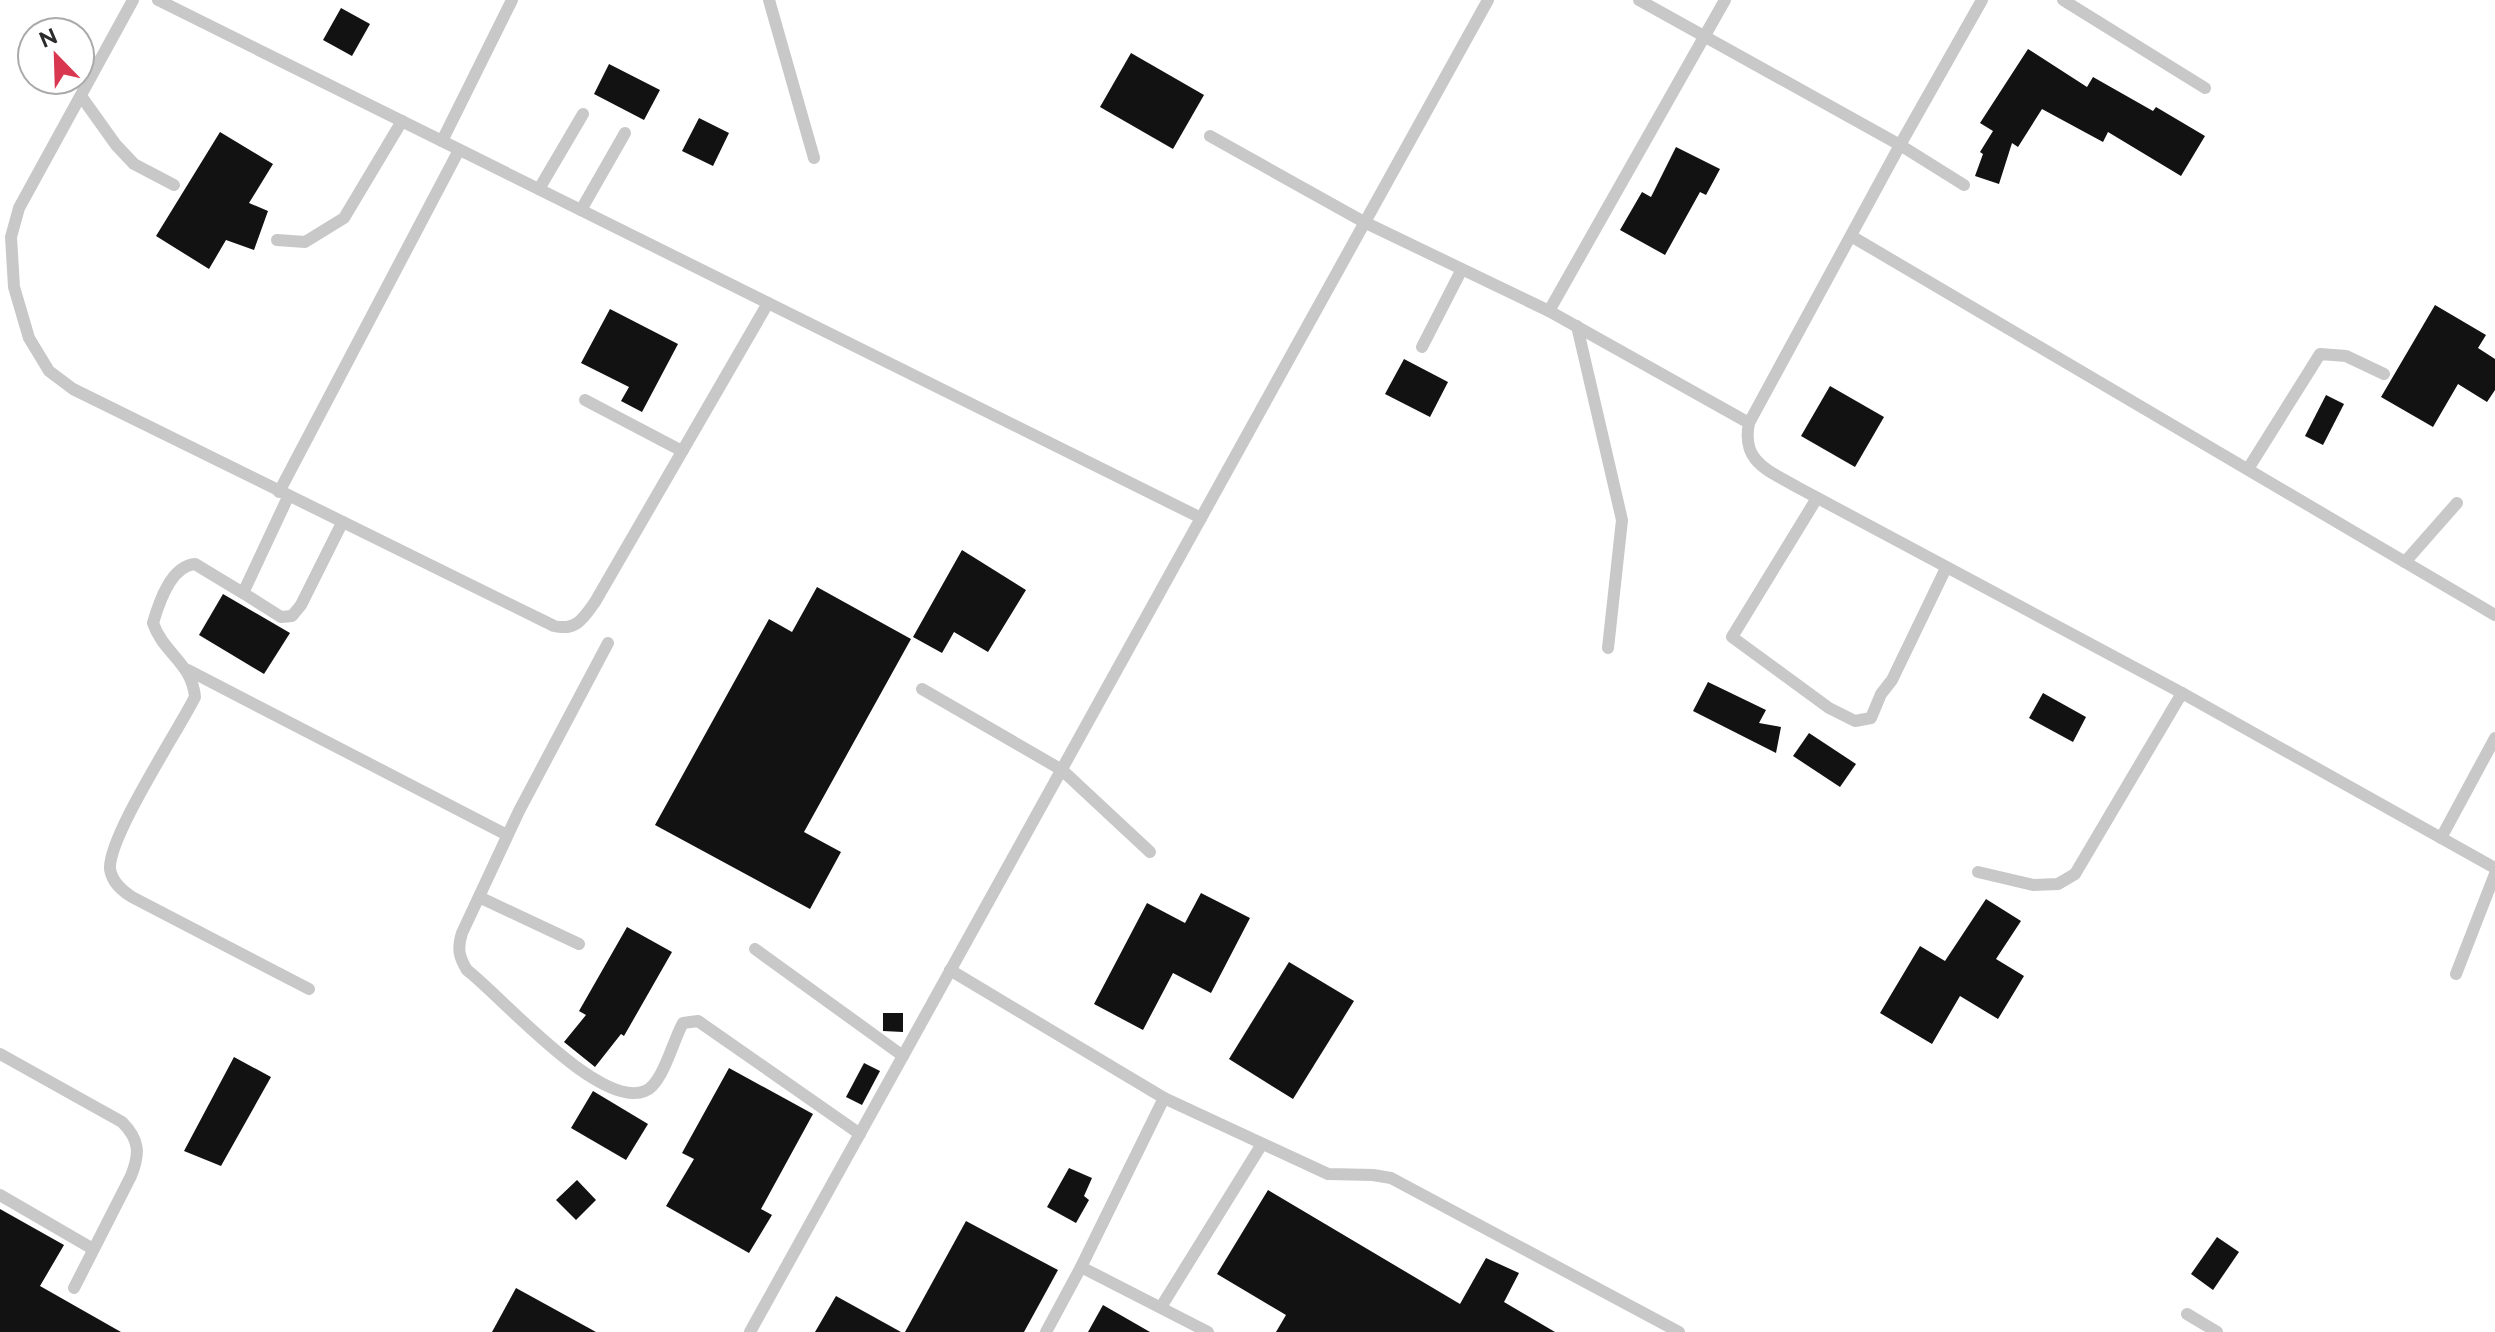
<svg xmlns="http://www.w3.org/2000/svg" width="2495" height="1332" font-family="Raleway,sans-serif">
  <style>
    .building { fill: #121212 }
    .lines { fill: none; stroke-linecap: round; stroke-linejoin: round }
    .service { stroke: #c8c8c8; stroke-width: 12 }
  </style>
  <rect width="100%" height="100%" fill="#fff"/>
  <g class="building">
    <polygon points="341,8 370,24 352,56 323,40"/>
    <polygon points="2028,49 2087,87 2093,77 2153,111 2156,107 2205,136 2181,176 2108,132 2103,142 2042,109 2018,147 2012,143 1999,184 1975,176 1983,154 1980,152 1993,131 1980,123"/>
    <polygon points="1131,53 1204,95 1173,149 1100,107"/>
    <polygon points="609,64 660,90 644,120 594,94"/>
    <polygon points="699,118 729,133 713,166 682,151"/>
    <polygon points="220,132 273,164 249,203 268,211 254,250 226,240 209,269 156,236"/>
    <polygon points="1676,147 1720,169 1706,195 1700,192 1665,255 1620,230 1642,192 1651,197"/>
    <polygon points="2435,305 2486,335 2478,348 2495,359 2495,390 2487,402 2458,384 2433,427 2381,397"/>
    <polygon points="610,309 678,344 642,412 621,401 629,387 581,363"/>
    <polygon points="1404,359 1448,382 1430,417 1385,394"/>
    <polygon points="1830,386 1884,417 1855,467 1801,436"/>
    <polygon points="2326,395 2344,404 2323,445 2305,436"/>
    <polygon points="962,550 1026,590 988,652 954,632 942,653 913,637"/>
    <polygon points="817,587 911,639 804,832 841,852 810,909 655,825 769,619 792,632"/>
    <polygon points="223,594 290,633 264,674 199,635"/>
    <polygon points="1708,682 1766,710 1759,723 1781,727 1776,753 1693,711"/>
    <polygon points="2043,693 2086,717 2073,742 2029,718"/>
    <polygon points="1809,733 1856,764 1840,787 1793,756"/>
    <polygon points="1201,893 1250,918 1211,993 1173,973 1143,1030 1094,1004 1147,903 1185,923"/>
    <polygon points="1986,899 2021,921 1996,959 2024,976 1998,1019 1960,996 1932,1044 1880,1013 1920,946 1945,961"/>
    <polygon points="627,927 672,952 624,1036 621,1034 595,1067 564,1042 586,1015 579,1011"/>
    <polygon points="1289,962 1354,1001 1293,1099 1229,1059"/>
    <polygon points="883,1013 903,1013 903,1032 883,1031"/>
    <polygon points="234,1057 271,1077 221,1166 184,1151"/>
    <polygon points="864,1063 880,1071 862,1105 846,1097"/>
    <polygon points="729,1068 813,1114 761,1209 772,1215 749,1253 666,1206 694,1159 682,1153"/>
    <polygon points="593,1091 648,1124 626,1160 571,1128"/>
    <polygon points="1069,1168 1092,1178 1084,1196 1089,1200 1076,1223 1047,1207"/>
    <polygon points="577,1180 596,1200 576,1220 556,1200"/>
    <polygon points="1268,1190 1460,1304 1486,1258 1519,1273 1504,1302 1555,1332 1276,1332 1286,1315 1217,1274"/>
    <polygon points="0,1209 64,1245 40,1286 121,1332 0,1332"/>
    <polygon points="966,1221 1058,1270 1024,1332 905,1332"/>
    <polygon points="2217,1237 2239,1252 2213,1290 2191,1274"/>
    <polygon points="516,1288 596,1332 492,1332"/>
    <polygon points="836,1296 901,1332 815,1332"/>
    <polygon points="1103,1305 1150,1332 1088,1332"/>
  </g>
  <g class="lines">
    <g class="service">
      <path d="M133 0 19 208 11 237 14 287 29 338 49 371 73 389 554 626C576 631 583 619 595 602L768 303"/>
      <polyline points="158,0 1201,518"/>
      <polyline points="769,0 814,158"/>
      <polyline points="1639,0 1900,145 1964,185"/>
      <path d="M1982 0 1900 145 1749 423C1741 462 1768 470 1797 487L2182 693 2495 868"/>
      <polyline points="2063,0 2205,88"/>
      <polyline points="81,96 116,145 134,164 174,185"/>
      <polyline points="1210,136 1364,222 1549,311 1749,423"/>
      <polyline points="442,141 512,0"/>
      <polyline points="539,189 583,114"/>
      <polyline points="581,210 625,133"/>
      <polyline points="1851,236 2495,615"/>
      <polyline points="277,240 305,242 344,218 402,121"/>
      <polyline points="1549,311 1725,0"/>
      <polyline points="1577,326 1622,520 1608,648"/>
      <polyline points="1422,347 1461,271"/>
      <polyline points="585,400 682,451"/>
      <polyline points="2248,469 2320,354 2346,356 2384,374"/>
      <polyline points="279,492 459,150"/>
      <path d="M288 497 243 593 195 564C171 566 159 602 153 623 163 653 192 663 195 697 178 731 108 837 110 869 112 882 121 890 132 897L309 989"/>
      <polyline points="1817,498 1732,637 1829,708 1855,721 1871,718 1881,694 1892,680 1946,568"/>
      <polyline points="2405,562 2457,503"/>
      <polyline points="243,593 281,617 292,616 301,605 342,523"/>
      <path d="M608 643 519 811 462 933C457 949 459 957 467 970 502 997 600 1110 645 1091 663 1084 673 1040 683 1023L698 1021 860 1134"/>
      <polyline points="188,670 507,835"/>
      <polyline points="922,689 1062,770 1150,852"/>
      <polyline points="2441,838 2495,738"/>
      <polyline points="1978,872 2033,885 2058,884 2075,874 2182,693"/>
      <polyline points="479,897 579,944"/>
      <polyline points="755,949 903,1056"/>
      <polyline points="950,970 1164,1098 1081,1267 1046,1332"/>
      <polyline points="2456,974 2495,874"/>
      <path d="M0 1054 122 1122C140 1140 140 1154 131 1176L74 1288"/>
      <polyline points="1164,1098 1328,1174 1373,1175 1391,1178 1679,1332"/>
      <polyline points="0,1195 93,1249"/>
      <polyline points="1081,1267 1208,1332"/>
      <polyline points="1161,1307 1262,1144"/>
      <polyline points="2187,1314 2217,1332"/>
      <polyline points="750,1332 1488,0"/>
    </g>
  </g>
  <g transform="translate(56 56) rotate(337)"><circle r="38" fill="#ffffff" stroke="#aaaaaa" stroke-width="2"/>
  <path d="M0-6L14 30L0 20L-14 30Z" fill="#d9374f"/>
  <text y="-12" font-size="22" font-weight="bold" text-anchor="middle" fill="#2b2b2b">N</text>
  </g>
</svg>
